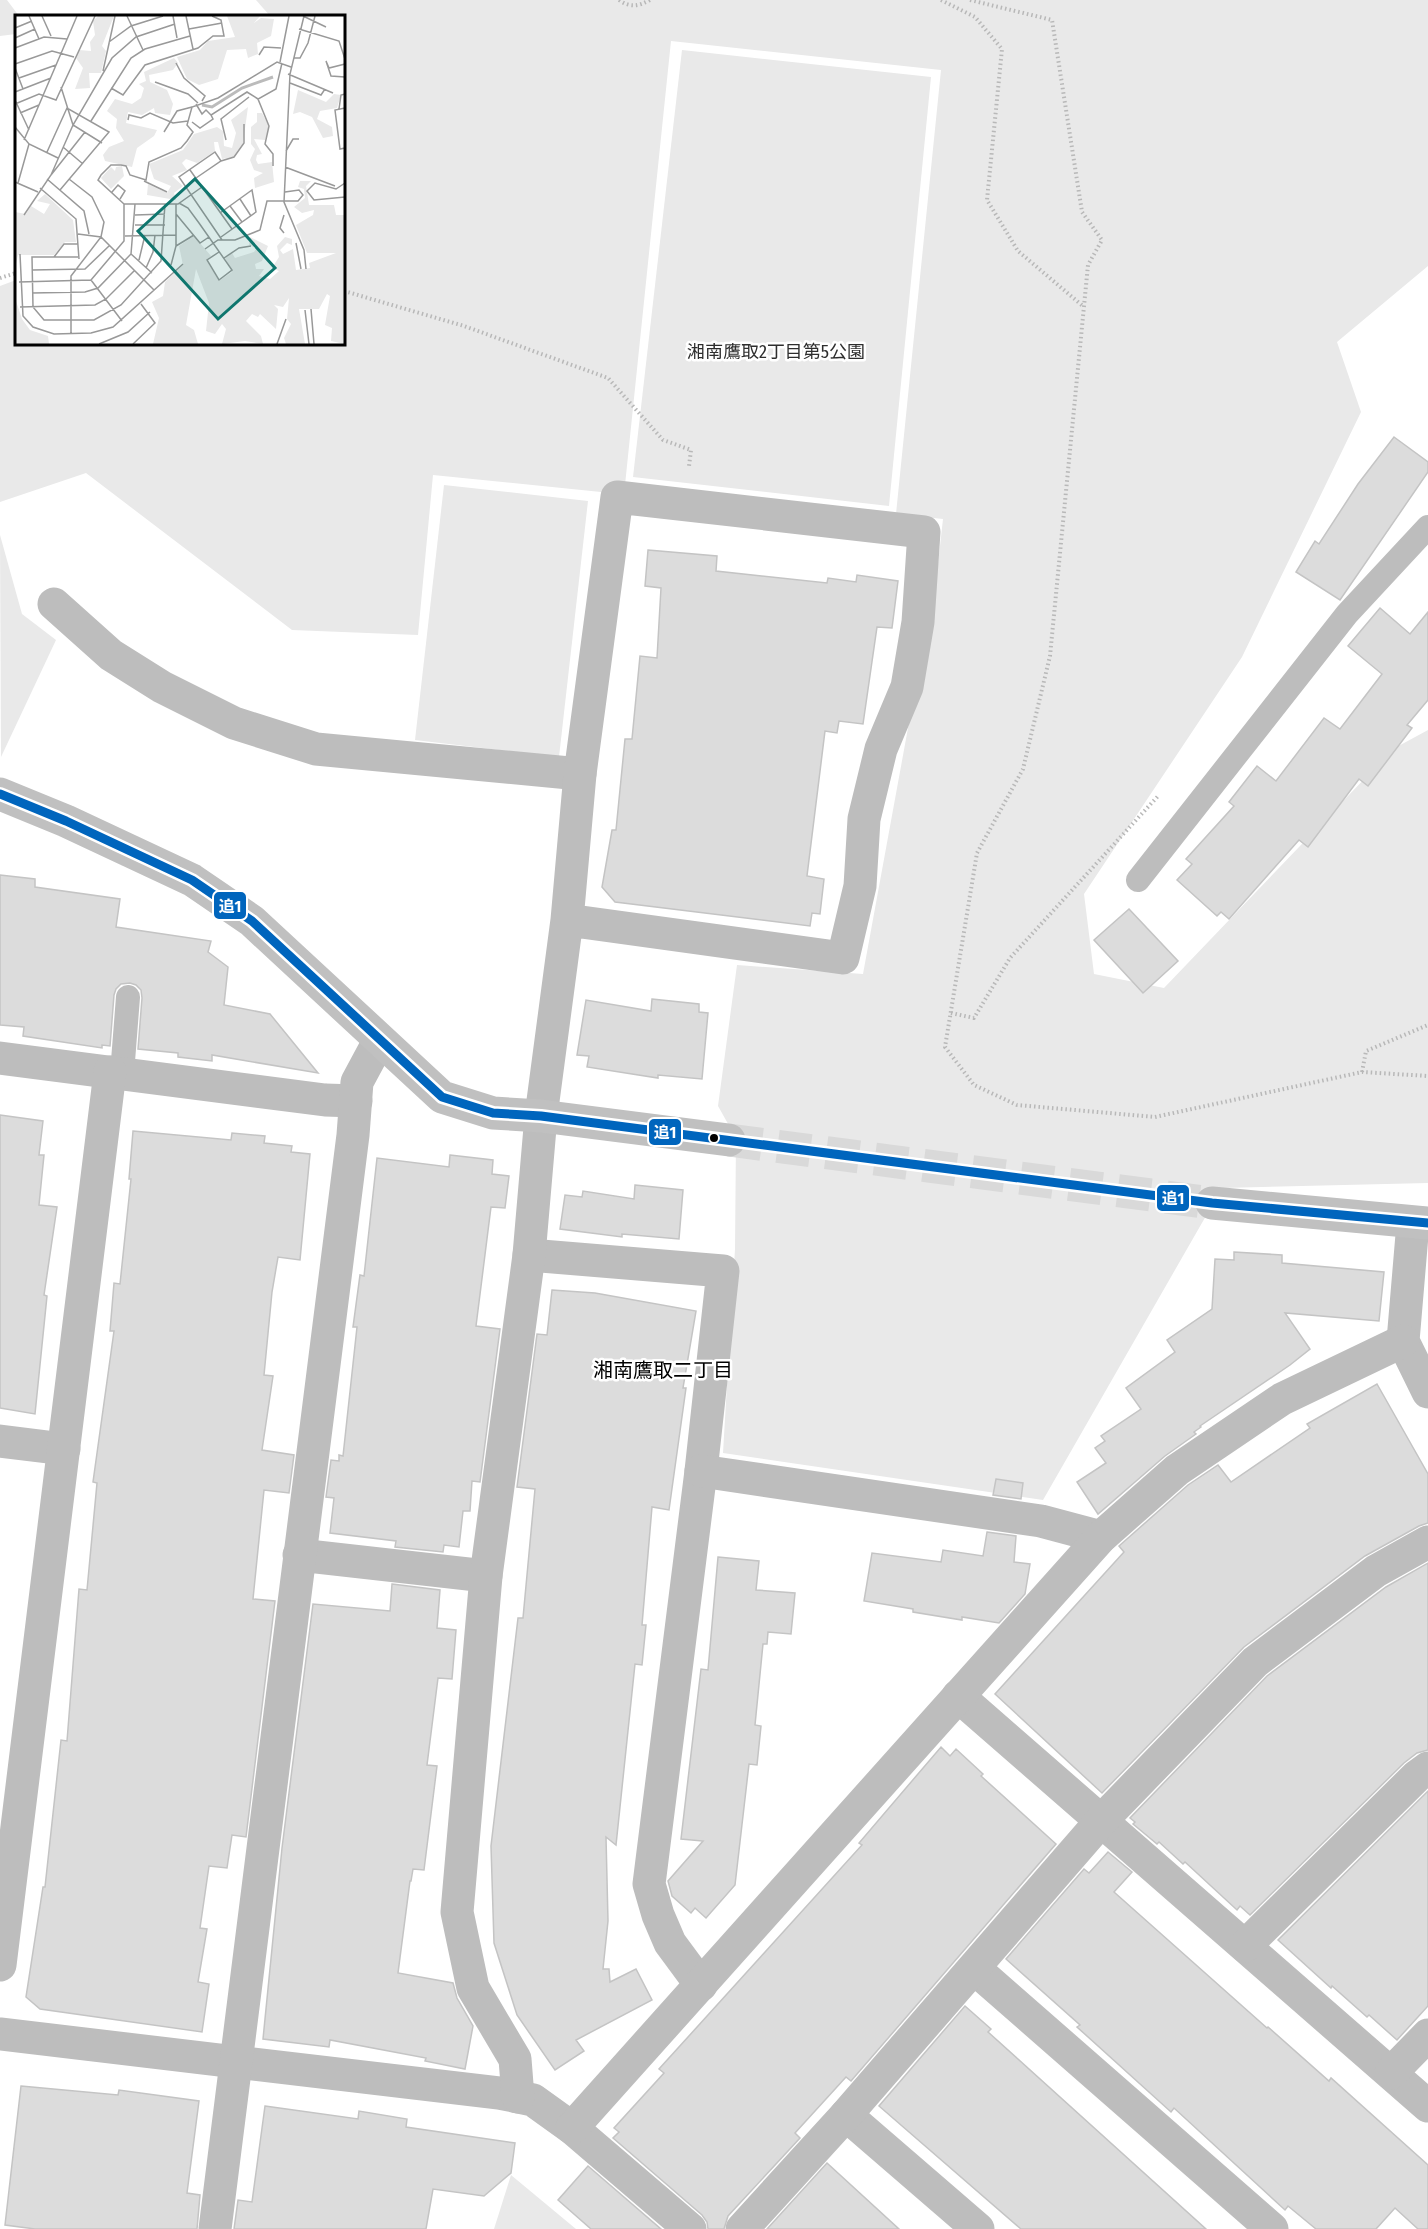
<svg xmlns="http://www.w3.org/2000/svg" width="1428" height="2229" font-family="'Fira Sans Condensed','Noto Sans JP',sans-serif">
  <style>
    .green { fill: #e9e9e9 }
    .building { fill: #dcdcdc; stroke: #c4c4c4; stroke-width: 1.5 }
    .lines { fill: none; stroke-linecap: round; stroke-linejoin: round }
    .street-tunnel { stroke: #d9d9d9; stroke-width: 33; stroke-dasharray: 33 16; stroke-linecap: butt }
    .path { stroke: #b8b8b8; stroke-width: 4; stroke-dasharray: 1.5 3; stroke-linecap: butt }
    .lane { stroke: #bdbdbd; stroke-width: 24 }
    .street { stroke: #bdbdbd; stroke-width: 33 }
    .secondary { stroke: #c0c0c0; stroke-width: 33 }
    .bus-1-casing { stroke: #fff; stroke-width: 14 }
    .bus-1 { stroke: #0065bd; stroke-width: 9 }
    .bus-dot { fill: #000; stroke: #fff; stroke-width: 2 }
    .labels { text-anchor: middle; stroke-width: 5; stroke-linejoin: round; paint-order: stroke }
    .park-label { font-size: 18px; fill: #2e2e2e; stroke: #fff }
    .neighbourhood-label { font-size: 20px; fill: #000; stroke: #fff }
    .inset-river { fill: none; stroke: #bbb; stroke-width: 3 }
    .inset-road { fill: none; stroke: #999; stroke-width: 1.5 }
    .view { fill: #0f766e; fill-opacity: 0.15; stroke: #0f766e; stroke-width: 3 }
    .inset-edge { fill: none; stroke: #000; stroke-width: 3 }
    .line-badge { stroke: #fff; stroke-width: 2 }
    .badge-label { font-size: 16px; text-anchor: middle; font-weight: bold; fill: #fff }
  </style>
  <rect width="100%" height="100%" fill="#fff"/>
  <g class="green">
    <polygon points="0,0 7,0 19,16 16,16 16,34 0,36"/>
    <polygon points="256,0 1428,0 1428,266 1337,342 1361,412 1242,657 1084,894 1094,974 1164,988 1393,749 1428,730 1428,1183 1222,1188 1043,1500 723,1453 735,1249 736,1138 718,1106 737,965 863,974 938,564 943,519 896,514 941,70 671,41 625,485 601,492 433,475 418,635 292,630 86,473 0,502 0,286 16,280 16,344 344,344 344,16 270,16"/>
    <polygon points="682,50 931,77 889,506 633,477"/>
    <polygon points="444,485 588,501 559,757 415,740"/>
    <polygon points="0,535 22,614 56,640 1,757"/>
    <polygon points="511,2175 576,2229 494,2229"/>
  </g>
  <g class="building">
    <polygon points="1394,437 1428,462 1428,472 1340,600 1296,572 1315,541 1319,544 1358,484"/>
    <polygon points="648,550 717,556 716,571 827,583 828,578 856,582 857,575 898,581 892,628 877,627 863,724 839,721 837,733 825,731 807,876 824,879 820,914 812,913 810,926 615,902 602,887 612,830 616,830 625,739 632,739 640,656 657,658 661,588 645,586"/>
    <polygon points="1380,608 1410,634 1428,612 1428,700 1407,725 1412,728 1368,786 1359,779 1308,847 1299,840 1229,919 1221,912 1217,916 1177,880 1192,864 1186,859 1234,806 1229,802 1257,766 1276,781 1324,718 1340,729 1382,674 1348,646"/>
    <polygon points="0,875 35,879 35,887 120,899 116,927 211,941 208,952 228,967 224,1005 270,1014 318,1073 212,1055 212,1061 178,1057 178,1053 138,1049 142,998 141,990 136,985 130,983 121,984 116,989 114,995 110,1046 102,1045 102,1048 23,1036 24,1027 0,1025"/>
    <polygon points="1129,909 1178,961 1143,993 1094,940"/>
    <polygon points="652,999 699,1004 699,1012 708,1013 702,1079 658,1075 658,1078 587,1067 589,1056 577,1055 586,1000 651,1011"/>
    <polygon points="0,1115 43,1121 39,1155 44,1155 39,1205 57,1207 44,1295 47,1296 35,1414 0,1408"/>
    <polygon points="133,1131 231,1140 232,1133 265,1136 264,1143 292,1146 291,1152 310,1154 300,1260 278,1257 272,1292 264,1375 273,1376 262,1450 294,1455 289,1493 264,1490 253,1599 275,1601 246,1837 232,1835 227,1868 209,1866 200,1928 207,1929 198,1982 209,1984 202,2032 40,2009 26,1997 43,1887 45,1887 61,1740 67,1741 79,1589 87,1590 97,1483 93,1482 114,1331 110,1331 114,1283 120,1284 131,1179 129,1179"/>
    <polygon points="450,1155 493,1160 492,1174 509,1176 505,1208 491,1207 476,1326 500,1329 480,1482 472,1481 470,1511 463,1511 459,1547 444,1545 443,1552 395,1547 396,1541 330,1533 334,1498 326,1497 331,1460 339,1461 339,1455 343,1456 357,1327 353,1327 360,1275 364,1276 377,1158 449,1167"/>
    <polygon points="635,1185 683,1190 679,1239 622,1234 622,1237 560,1229 565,1195 582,1197 583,1191 634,1199"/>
    <polygon points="1234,1252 1282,1255 1282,1263 1384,1272 1379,1321 1285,1313 1310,1349 1290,1365 1200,1426 1201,1427 1194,1432 1196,1434 1165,1456 1098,1514 1077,1482 1106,1463 1095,1448 1105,1441 1101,1436 1141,1409 1126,1388 1175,1352 1167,1340 1212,1309 1215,1259 1234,1260"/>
    <polygon points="552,1290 595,1293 696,1311 683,1388 686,1388 669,1510 652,1507 642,1625 646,1625 642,1665 635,1664 616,1845 606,1837 608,1921 603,1969 609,1969 610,1982 636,1969 652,2000 576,2040 584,2051 555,2070 517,2015 494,1943 491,1846 518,1618 523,1618 535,1489 517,1487 537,1334 547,1335"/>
    <polygon points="1377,1384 1428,1474 1428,1523 1419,1526 1365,1556 1244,1647 1102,1793 995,1694 1124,1552 1119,1546 1188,1485 1218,1465 1231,1482 1310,1428 1307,1424"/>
    <polygon points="996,1479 1023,1483 1021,1499 993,1495"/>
    <polygon points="987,1532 1016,1536 1014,1562 1030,1564 1025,1594 999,1623 962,1617 962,1620 913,1612 913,1609 864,1601 872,1553 941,1562 943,1550 983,1556"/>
    <polygon points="718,1557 759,1561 756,1590 795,1593 791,1634 768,1632 767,1644 763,1644 755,1725 761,1726 757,1765 749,1764 735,1885 706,1918 695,1908 691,1913 672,1896 668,1881 703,1841 681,1839 701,1669 708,1670"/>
    <polygon points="1428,1563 1428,1750 1417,1753 1404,1763 1250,1915 1240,1906 1237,1910 1185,1862 1183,1864 1159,1842 1157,1844 1133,1824 1135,1822 1130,1818 1267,1676 1386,1587"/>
    <polygon points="392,1584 440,1590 437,1628 456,1630 452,1679 438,1678 427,1765 437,1766 424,1870 413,1869 411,1881 410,1881 398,1973 453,1983 457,1998 473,2026 465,2069 425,2061 426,2058 330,2040 329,2047 263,2039 282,1848 313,1604 390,1611"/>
    <polygon points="941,1747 950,1756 956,1749 983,1774 981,1776 1056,1844 851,2081 846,2077 795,2133 800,2138 728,2216 724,2229 708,2229 707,2222 702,2215 613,2138 619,2132 614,2128 664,2073 659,2069 862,1845 859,1843"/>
    <polygon points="1428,1791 1428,2006 1397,2040 1369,2015 1367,2017 1332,1986 1331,1988 1278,1940"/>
    <polygon points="1108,1852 1132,1872 1114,1892 1267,2028 1268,2027 1329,2081 1331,2078 1428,2165 1428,2229 1418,2229 1395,2208 1376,2229 1316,2229 1288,2206 1285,2210 1174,2108 1171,2112 1077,2027 1080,2025 1006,1959 1084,1869 1089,1873"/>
    <polygon points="965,2006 991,2029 988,2032 1206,2229 1021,2229 879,2106"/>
    <polygon points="21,2086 118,2095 119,2090 199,2101 187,2193 200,2195 197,2229 35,2229 5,2225"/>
    <polygon points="265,2106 358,2119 359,2111 407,2119 406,2127 515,2143 511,2173 484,2196 433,2189 426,2229 234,2229 238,2200 252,2202"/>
    <polygon points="827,2163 899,2229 767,2229"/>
    <polygon points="588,2166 661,2229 591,2229 558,2200"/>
  </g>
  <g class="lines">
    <polyline class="street-tunnel" points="729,1140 1212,1203"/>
    <g class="path">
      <path d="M619 0C630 8 639 6 650 0"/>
      <polyline points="941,0 975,17 1002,49 987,200 1018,251 1084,307"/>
      <polyline points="970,0 1052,20 1082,212 1102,240 1088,265 1050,656 1023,769 977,853 945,1047 974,1085 1017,1105 1155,1117 1362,1072 1428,1076"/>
      <polyline points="0,278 16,273"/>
      <polyline points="344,291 464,326 608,378 663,440 691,450 689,466"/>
      <polyline points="951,1013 974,1018 1010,958 1159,795"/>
      <polyline points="1362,1072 1366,1051 1428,1025"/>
    </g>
    <g class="lane">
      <polyline points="1138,880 1347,614 1428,527"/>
      <polyline points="122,1074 128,997"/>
    </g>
    <g class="street">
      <polyline points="54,604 111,655 162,687 234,723 316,749 580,774"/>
      <polyline points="0,1058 325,1100 356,1101"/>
      <polyline points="1413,1223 1403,1341 1428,1392"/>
      <polyline points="529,1255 723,1271 701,1471 649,1884 658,1915 670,1943 701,1985"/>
      <polyline points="0,1441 64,1449"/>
      <polyline points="701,1471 1041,1521 1101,1537"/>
      <polyline points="299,1555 486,1576"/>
      <polyline points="958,1696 1428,2106"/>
      <polyline points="1245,1946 1417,1776 1428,1768"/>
      <polyline points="0,1965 110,1072"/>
      <polyline points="975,1969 1272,2229"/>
      <polyline points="0,2034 499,2093 533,2100 572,2128 690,2229"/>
      <polyline points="1391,2073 1428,2035"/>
      <polyline points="518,2097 515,2059 473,1988 457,1912 486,1576 529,1255 541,1116 567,920 580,774 617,497 924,532 918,622 907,687 881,749 864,819 860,886 843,958 567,920"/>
      <polyline points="846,2115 978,2229"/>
      <polyline points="572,2128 1101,1537 1177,1470 1282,1399 1403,1341"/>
      <polyline points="215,2229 353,1135 357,1082 379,1041"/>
      <polyline points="742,2229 846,2115 1101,1821 1255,1662 1376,1571 1428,1542"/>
    </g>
    <g class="secondary">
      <polyline points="0,794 66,821 192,880 252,921 442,1097 493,1113 541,1116 729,1140"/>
      <polyline points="1212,1203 1428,1223"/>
    </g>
    <g class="bus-1-casing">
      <polyline id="bus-1" points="0,794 66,821 192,880 252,921 442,1097 493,1113 541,1116 1212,1203 1428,1223"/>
    </g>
    <use href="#bus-1" class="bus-1"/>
  </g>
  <circle class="bus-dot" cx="714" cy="1138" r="5"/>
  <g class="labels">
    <g class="park-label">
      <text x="776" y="358">湘南鷹取2丁目第5公園</text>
    </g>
    <g class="neighbourhood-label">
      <text x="663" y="1377">湘南鷹取二丁目</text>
    </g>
  </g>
  <g transform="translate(15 15)">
    <rect width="330" height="330" fill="#fff"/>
    <path d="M83 1H99L87 31 91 36 86 58H74L75 73 60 74 68 53 61 43 64 35 76 36 75 27 80 20 78 6ZM212 1H245L239 8 246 3 259 4 256 21 242 28 243 39 233 43 231 34 212 35 203 64 184 70 172 64 162 42 185 35 193 26 220 22ZM159 43 163 48 158 55 134 60 135 67 152 75 158 89 155 100 140 98 139 93 127 100 113 97 111 108 142 115 139 121 122 133 117 152 90 146 88 140 94 132 109 126 101 113 102 104 92 96 100 84 117 89 126 83 129 73 124 69 131 66 129 57ZM283 75 311 87 319 79 326 80 322 93 305 96 302 104 317 112 318 121 308 123 297 102 285 97 278 99ZM233 92 228 128 218 142 207 144 203 127H199L200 136 182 148 171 144 167 148 172 155 157 161 168 171 159 178 161 185 132 180 133 169 152 178 156 171 139 164 134 149 168 135 179 119 202 112 208 116 209 131 217 133 221 118 216 105ZM242 98H247L254 111 250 125 239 124 247 139 242 140 241 145 243 149 257 147 259 167 240 173 239 163 248 158 239 155 235 145 240 134 236 129V112L242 107ZM107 151 109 161 96 174 86 163 96 152 100 156 101 152ZM285 166H296L291 171 294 190H319L321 200H330V329L316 326 317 313 310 310 315 281 312 279 304 294H284L290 329H271L269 323 276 309 272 304 274 283 268 292 259 290 263 294 261 314 245 299 243 302 237 299 231 306 246 321 248 329 230 326 207 329 211 314 207 309 200 319 191 316 194 288 181 254 171 310 179 315 183 329H138L144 303 137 287 148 281 150 267 168 250 164 231 179 221 196 241 191 245 204 266 217 257 210 243 217 238 220 243 239 237 242 233 234 230 235 222 253 231 247 246 240 249 241 254H249L244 261 255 264 264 256 257 253 264 242 262 231 270 222 277 224V230L272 228 265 235 268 239 278 234 281 255 295 253 294 248 321 238H292L281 210 298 200 299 195 287 198 279 192 290 183 289 174 283 172ZM30 179 58 205 61 227H50L39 240H3L0 253V197L11 199 16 191 29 199 35 189 22 186ZM0 283 7 304 15 315 33 321 34 329H0Z" fill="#e9e9e9"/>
    <path class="inset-river" d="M187 90 197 92 227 73 258 62"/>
    <path class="inset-road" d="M14 1 24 24M27 1 36 21M112 1 128 35M158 1 162 23M171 1 178 34M288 1 311 12M289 1 275 59 269 187 289 235 291 254M0 13 17 6M174 14 207 8M284 14 324 26 330 44M0 23 20 14M94 27 116 11 148 1M0 33 29 22 52 24M244 40 249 32 266 33M279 43H285L293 28 300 1M265 47 274 1M161 48 169 63 190 81 187 86M0 49 37 36 59 42M330 49 314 53 311 46 316 61 330 62M0 53 8 74M88 56 100 1M273 59 318 78M4 63 41 50M140 67 173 79 183 88M275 68 306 80 310 74M46 72 58 110 87 128M96 73 108 80 130 50 183 33 198 21H209L206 5 197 1M0 77 36 63M0 85 14 115M0 89 24 79 41 85 80 1M181 89 187 99 191 95 196 100M330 93 320 95 325 134 330 133M324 94 326 80 330 79M5 98 24 90M113 105 114 100 126 103 135 98 158 108 173 106M76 106 116 43 130 34 175 21M177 107 185 113 198 104 196 100 232 77 243 84M0 112 14 129 43 143M149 117 162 96 177 92M9 125 62 1M211 125 206 104 234 82M48 132 68 149M271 136 278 124H284M32 137 52 93 94 117 45 175M206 146 200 137 164 162 207 225M258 151V139L250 129 254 111 243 84 261 74 267 48M270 152 320 171M175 155 217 214M36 160 70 117M181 163 206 146 219 142 229 128V109M32 164 69 196 74 219M54 164 77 182 89 207 86 222 56 261V319M129 166 152 177M0 167 23 177M3 168 14 129M330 168 321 174 300 168 292 176 299 185 330 182M25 173 61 204 64 244M97 177 103 170 110 176 105 184M225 184 236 201M164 188 173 193 184 208 217 255 204 265 192 245 204 237M109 189H163L187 172M215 191 227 207M205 198 237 175 241 197 206 222M161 199 185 228 194 222M9 200 36 160 58 110 97 43 121 22 160 9M120 200 150 199M269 200 265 213 269 218M120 210H150M63 219 86 222 139 275M110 221 161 220M281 228 286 254M161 231 179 220M190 234 203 225H220L245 215 252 186H283L288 180 284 175 270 177M5 239 8 301 18 312 39 319 76 318 98 312 168 249M116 239 137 258M39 242 49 229H63M63 242H17L18 292 29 305H79L106 290 146 246 150 189M209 243 224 233 236 231M124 245 130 220M156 250 161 231V189M131 253 138 237 140 220M17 255 70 254 94 231M76 265 107 306M4 267 76 265 109 226V189L83 165 86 160 96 150H106L111 151 115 160 131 165 134 147 166 133 172 126 178 117 172 110 177 92 203 83 262 47 276 52M17 278 70 277 83 273 116 239 120 189M5 292 80 290 91 284 119 256M296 294 299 329M290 295 294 329M84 329 113 317 135 297M118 329 140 308 126 289M262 329 271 304"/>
    <path class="view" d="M180 164 260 253 203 304 123 216Z"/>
    <rect width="330" height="330" class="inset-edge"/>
  </g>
  <g class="line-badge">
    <rect x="213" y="891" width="34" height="29" rx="6" fill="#0065bd"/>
    <rect x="648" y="1118" width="34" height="28" rx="6" fill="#0065bd"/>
    <rect x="1156" y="1184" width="34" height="28" rx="6" fill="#0065bd"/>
  </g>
  <g class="badge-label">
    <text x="230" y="912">追1</text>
    <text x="665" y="1138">追1</text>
    <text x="1173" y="1204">追1</text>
  </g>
</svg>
